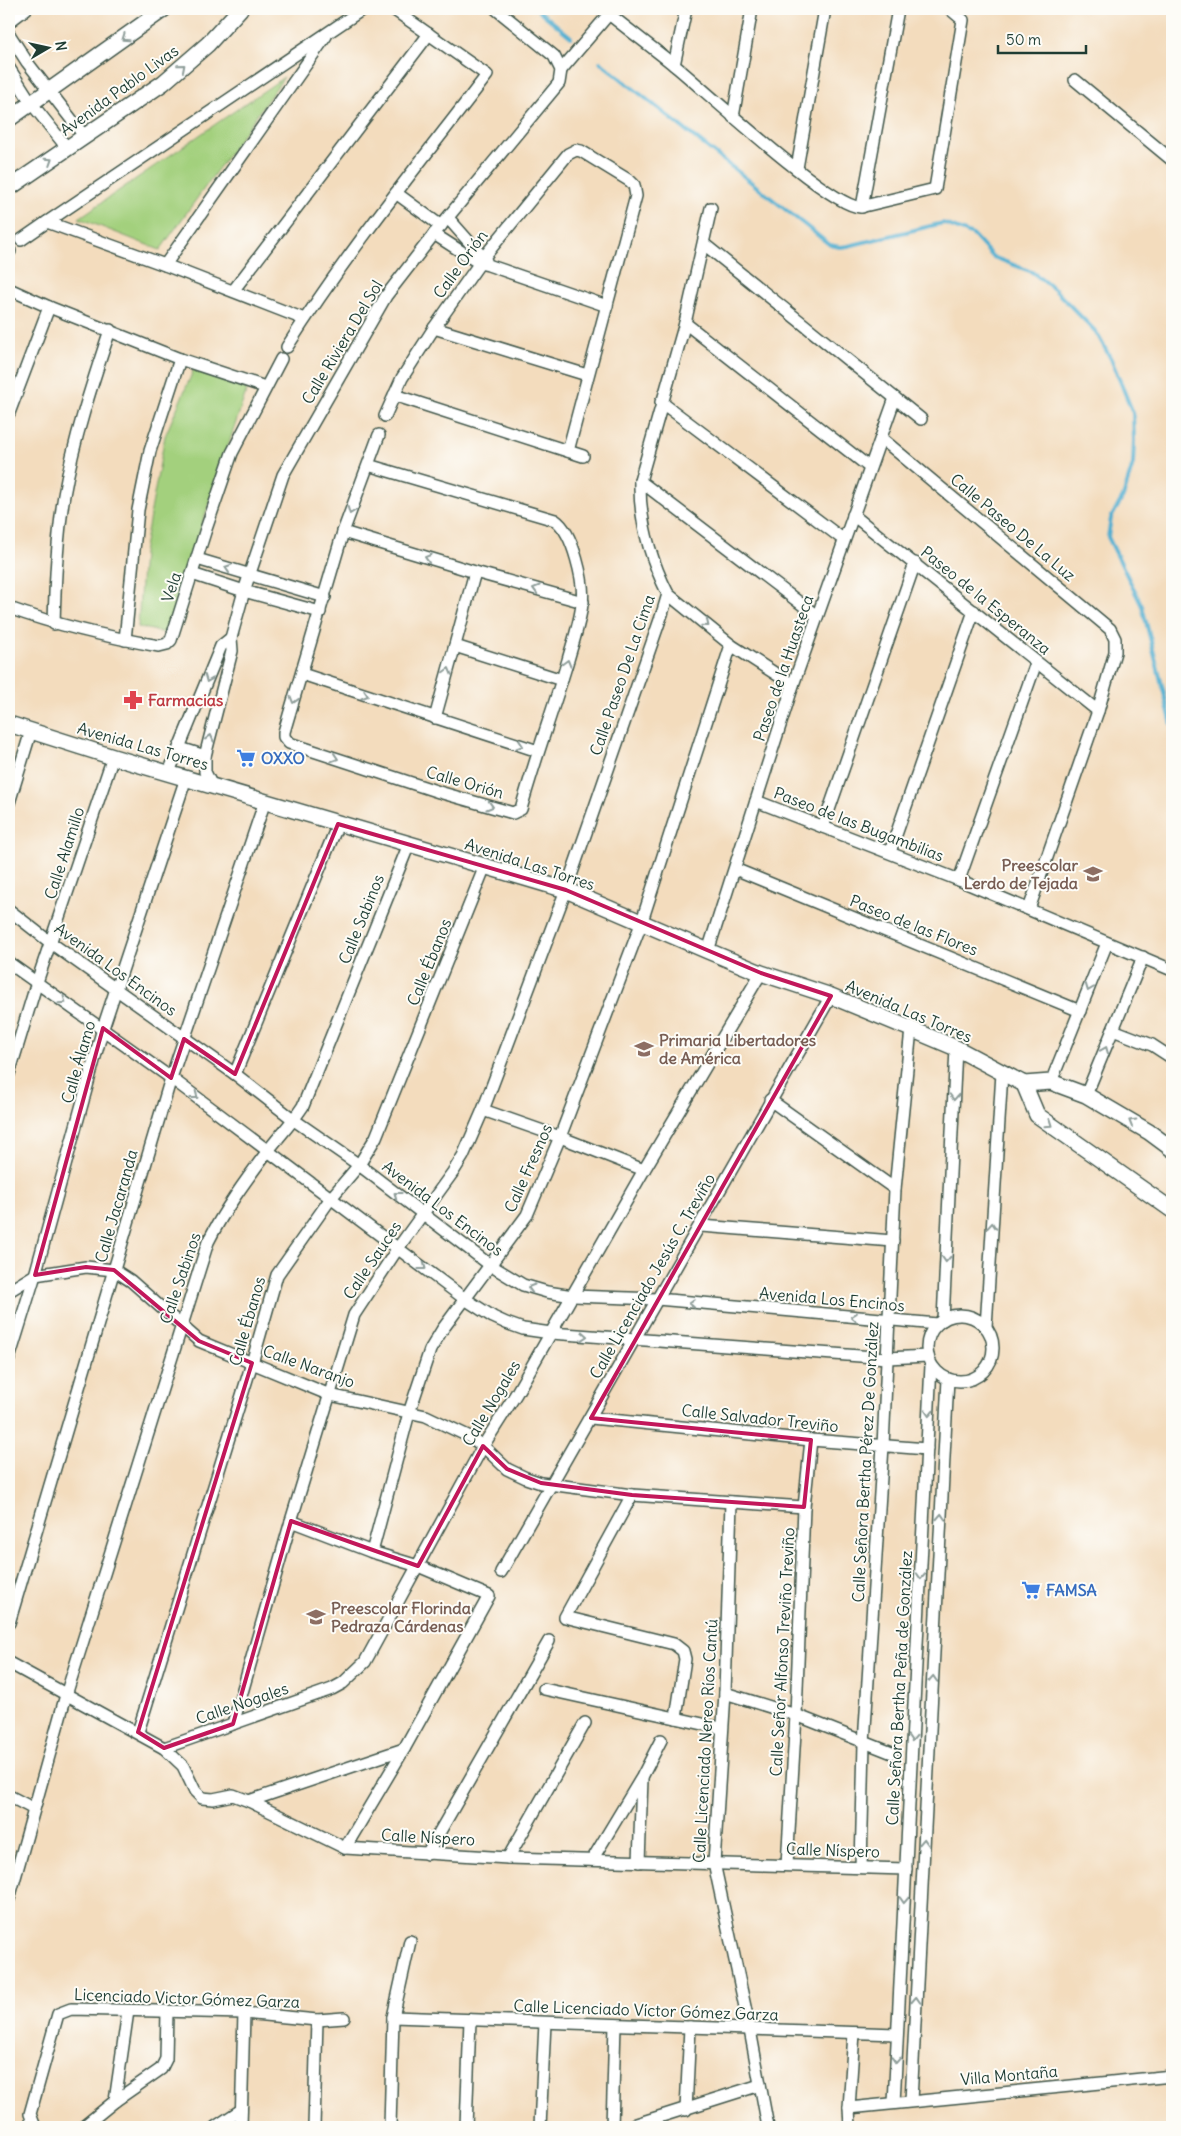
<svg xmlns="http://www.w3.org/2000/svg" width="1181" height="2136" font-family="Delius,sans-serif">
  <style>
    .green { fill: #a3d07d; stroke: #618658 }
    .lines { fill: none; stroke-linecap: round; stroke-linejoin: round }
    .stream { stroke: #52afd0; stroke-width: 4 }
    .minor-casing { stroke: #3f5549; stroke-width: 14 }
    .tertiary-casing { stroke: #3f5549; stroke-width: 18 }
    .minor { stroke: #fff; stroke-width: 11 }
    .tertiary { stroke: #fff; stroke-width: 15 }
    .oneway { stroke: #8f9e9a }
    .marked { fill: none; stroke: #c2185b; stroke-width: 4; stroke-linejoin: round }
    .labels { text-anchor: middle; stroke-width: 4; stroke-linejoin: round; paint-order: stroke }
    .street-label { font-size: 16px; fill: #1f3d34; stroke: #fdfcf7 }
    .health-label { font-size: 16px; font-weight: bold; fill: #be3a42; stroke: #fdfcf7; text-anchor: start }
    .shop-label { font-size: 16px; font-weight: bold; fill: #366cbe; stroke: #fdfcf7; text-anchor: start }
    .education-label { font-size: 16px; font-weight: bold; fill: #785e54; stroke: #fdfcf7; text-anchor: start }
  </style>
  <rect width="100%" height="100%" fill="#fdfcf7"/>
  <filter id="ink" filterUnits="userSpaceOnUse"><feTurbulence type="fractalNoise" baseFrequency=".02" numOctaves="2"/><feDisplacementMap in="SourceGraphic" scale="10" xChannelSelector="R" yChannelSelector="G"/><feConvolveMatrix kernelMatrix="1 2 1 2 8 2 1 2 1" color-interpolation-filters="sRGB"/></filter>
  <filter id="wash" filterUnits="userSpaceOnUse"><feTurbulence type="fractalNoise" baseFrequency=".0096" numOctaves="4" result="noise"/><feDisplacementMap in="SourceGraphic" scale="20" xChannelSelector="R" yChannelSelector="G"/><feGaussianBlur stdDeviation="1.12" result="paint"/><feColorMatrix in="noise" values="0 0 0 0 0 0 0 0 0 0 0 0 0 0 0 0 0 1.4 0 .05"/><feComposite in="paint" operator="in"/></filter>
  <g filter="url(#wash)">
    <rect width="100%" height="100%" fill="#f3dcbd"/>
    <g class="green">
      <polygon points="284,77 160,250 79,218"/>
      <polygon points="194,369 247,389 166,633 138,627 143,553 165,436"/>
    </g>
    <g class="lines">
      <g class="stream">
        <polyline points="537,9 571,37"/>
        <polyline points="600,62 830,245 840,247 848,246 943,223 973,235 993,257 1032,272 1055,290 1096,332 1111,359 1133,413 1134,440 1133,464 1123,497 1111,518 1108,537 1142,606 1172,725"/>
      </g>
    </g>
  </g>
  <g filter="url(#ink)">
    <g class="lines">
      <g class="minor-casing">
        <g id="minor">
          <polyline points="9,22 26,9"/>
          <polyline points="9,34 27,62 85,137"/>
          <polyline points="674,65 686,9"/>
          <polyline points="9,68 32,104 68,149"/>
          <path d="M561 70 609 14C630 31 653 48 674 65 705 90 830 207 860 207L935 189 963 20 950 9"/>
          <polyline points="1075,80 1172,160"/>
          <polyline points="733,117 752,9"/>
          <polyline points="797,168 825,9"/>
          <polyline points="396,193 441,226"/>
          <polyline points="862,207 898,9"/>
          <polyline points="448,218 486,261"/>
          <polyline points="434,234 479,263 488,265 607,306"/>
          <polyline points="21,240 47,222"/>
          <polyline points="704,244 921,419"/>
          <polyline points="9,252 10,251"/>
          <polyline points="165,265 326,36"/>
          <polyline points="9,289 49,307 180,359 265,387"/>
          <polyline points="233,291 429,34"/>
          <polyline points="304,319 165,265 47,222 363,9"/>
          <polyline points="685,323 869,467"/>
          <polyline points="434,328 587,375"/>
          <path d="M287 347C347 252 419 164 487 75L393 9"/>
          <polyline points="394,395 583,456"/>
          <polyline points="661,402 844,540"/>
          <polyline points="9,413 49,307"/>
          <polyline points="385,416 402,378 434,328 484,257 568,154 576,150 581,151 630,181 634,185 636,196 568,451"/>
          <polyline points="881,438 1110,629 1115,639 1115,652 1098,711 1029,909"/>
          <path d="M368 465 555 520C573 532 585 583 582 604 580 623 573 642 568 660 553 710 535 759 521 809L513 813 439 792 289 743 284 737V732L343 532 379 435"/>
          <polyline points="640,481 817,616"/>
          <polyline points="853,515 1098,711"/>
          <polyline points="343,532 475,572 583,602"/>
          <polyline points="197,559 325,597"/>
          <polyline points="192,574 244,591 320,612"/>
          <polyline points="668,594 731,645 793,685"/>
          <path d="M9 608C59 626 107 637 159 646L167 644 171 640 205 532 232 453 281 359"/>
          <path d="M54 624C55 581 57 538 64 495 74 438 92 384 110 330"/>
          <polyline points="125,640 138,510 150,451 180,359"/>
          <polyline points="455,646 562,680"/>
          <polyline points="302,674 538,751"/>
          <polyline points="435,718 475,572"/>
          <polyline points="180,748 205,756"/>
          <polyline points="169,772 221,646 231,638"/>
          <polyline points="211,784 205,772 205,756 232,651 231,638 244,591 283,475 386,296 434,234 559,83 561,70 554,56 496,9"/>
          <polyline points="756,801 959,880 1172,970"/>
          <polyline points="9,803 31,731"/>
          <polyline points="823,827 915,563"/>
          <polyline points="890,852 974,611"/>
          <polyline points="735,869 1080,1011"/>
          <polyline points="959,880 1036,663"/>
          <polyline points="9,910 51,943 235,1074 294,1120 359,1165 490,1265 523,1285 547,1292 573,1296 657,1299 937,1324"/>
          <polyline points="708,951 793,685 895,398"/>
          <polyline points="9,963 171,1078 465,1299 493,1317 506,1323 523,1329 551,1333 887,1358 928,1356"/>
          <polyline points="1113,1030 1152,1045 1172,1058"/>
          <polyline points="9,1074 37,982 113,757"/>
          <polyline points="235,1074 338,824"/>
          <polyline points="1051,1082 1107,943"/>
          <polyline points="1086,1095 1143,957"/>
          <polyline points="770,1100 895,1189"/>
          <polyline points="483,1110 560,1137 644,1170"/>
          <polyline points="701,1226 893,1241"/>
          <polyline points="9,1291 35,1275 86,1267 114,1270 131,1281 199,1341 330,1395 426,1416 468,1436 483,1446 507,1469 526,1478 541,1483 632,1495 804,1507"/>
          <circle cx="960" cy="1348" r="33"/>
          <polyline points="943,1320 956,1048"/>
          <polyline points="986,1327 1002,1073"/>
          <polyline points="9,1359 35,1275 103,1028 186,778"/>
          <polyline points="591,1418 811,1440 927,1449"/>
          <polyline points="632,1495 565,1617 674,1644 683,1651 685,1659 676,1718"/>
          <polyline points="731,1502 725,1693 714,1863 750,2030 768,2127"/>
          <polyline points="291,1521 372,1552 418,1566 489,1596 404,1749 345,1848"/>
          <polyline points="372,1552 409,1413 430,1350 442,1330 527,1215 560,1137 641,924 731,645"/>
          <polyline points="501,1572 831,996"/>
          <polyline points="9,1623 171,1078 265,801"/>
          <polyline points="9,1663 164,1748 183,1766 195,1791 202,1798 213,1799 233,1795 249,1801 345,1848 508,1858 906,1869"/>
          <polyline points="544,1689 721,1728"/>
          <polyline points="725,1693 796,1715 892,1753"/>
          <path d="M233 1724 291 1521 354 1315 398 1248 453 1172 463 1156 483 1110 566 890 662 614 668 594C650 558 639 521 640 481L685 323 711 208"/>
          <polyline points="138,1732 252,1363 277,1275 331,1198 359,1165 376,1137 485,866"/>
          <polyline points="164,1748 332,1689 343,1683 365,1662 483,1446 516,1394 644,1170 761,973"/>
          <polyline points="9,1796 34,1809"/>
          <polyline points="249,1801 404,1749"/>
          <polyline points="427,1854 549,1641"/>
          <polyline points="508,1858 585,1723"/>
          <polyline points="592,1860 642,1777 661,1740"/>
          <polyline points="639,1862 642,1779"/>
          <polyline points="787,1865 796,1715 804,1507 811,1440"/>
          <polyline points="861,1867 864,1743 883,1446 895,1189 911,1029"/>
          <path d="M9 1899 66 1695 208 1242C224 1210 246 1180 267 1152 279 1136 292 1123 303 1106L409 844"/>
          <polyline points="393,2017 897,2034"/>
          <polyline points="115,2101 128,2011"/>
          <polyline points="911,2101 948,1379"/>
          <polyline points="894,2103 931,1365"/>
          <polyline points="849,2108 1172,2076"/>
          <polyline points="686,2110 690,2027"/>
          <polyline points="35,2127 30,2114 58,2014 71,2009 244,2013 317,2020 344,2018"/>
          <polyline points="83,2127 115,2101 161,2069 166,2059 167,2012"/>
          <polyline points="215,2127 241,2110"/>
          <polyline points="241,2127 244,2013"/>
          <polyline points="314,2127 317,2020"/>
          <polyline points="390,2127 393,2017 410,1941"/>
          <polyline points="466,2127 470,2020"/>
          <polyline points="540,2127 545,2023"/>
          <polyline points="612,2127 615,2025"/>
          <polyline points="627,2127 760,2085"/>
          <polyline points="850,2127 849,2108 854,2033"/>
        </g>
      </g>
      <g class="tertiary-casing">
        <g id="tertiary">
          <polyline points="9,119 164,9"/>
          <polyline points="9,188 163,83 208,44 240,9"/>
          <polyline points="9,724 113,757 566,890 708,951 761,973 831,996 911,1029 956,1048 1024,1084 1051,1082 1086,1095 1149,1132 1172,1149"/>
          <polyline points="1024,1084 1037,1115 1172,1210"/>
        </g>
      </g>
      <use href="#minor" class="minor"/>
      <use href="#tertiary" class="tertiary"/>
    </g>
    <defs><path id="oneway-chevron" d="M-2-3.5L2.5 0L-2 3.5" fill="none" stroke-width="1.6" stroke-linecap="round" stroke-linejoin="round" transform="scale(1.25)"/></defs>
    <g class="oneway">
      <use href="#oneway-chevron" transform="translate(125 38) rotate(145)"/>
      <use href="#oneway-chevron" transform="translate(182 67) rotate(-41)"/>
      <use href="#oneway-chevron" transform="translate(49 161) rotate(-33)"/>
      <use href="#oneway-chevron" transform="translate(351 511) rotate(111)"/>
      <use href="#oneway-chevron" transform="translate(428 558) rotate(-163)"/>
      <use href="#oneway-chevron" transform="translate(228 568) rotate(-162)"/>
      <use href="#oneway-chevron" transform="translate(536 589) rotate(-164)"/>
      <use href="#oneway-chevron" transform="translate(706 624) rotate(39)"/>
      <use href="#oneway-chevron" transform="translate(567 663) rotate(-74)"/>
      <use href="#oneway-chevron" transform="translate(448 671) rotate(-74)"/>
      <use href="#oneway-chevron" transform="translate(208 679) rotate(112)"/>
      <use href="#oneway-chevron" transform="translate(365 695) rotate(18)"/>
      <use href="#oneway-chevron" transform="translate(294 700) rotate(107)"/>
      <use href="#oneway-chevron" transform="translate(210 738) rotate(-76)"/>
      <use href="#oneway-chevron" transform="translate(520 745) rotate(18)"/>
      <use href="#oneway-chevron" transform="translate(335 758) rotate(18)"/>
      <use href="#oneway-chevron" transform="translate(490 806) rotate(16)"/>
      <use href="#oneway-chevron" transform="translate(1089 988) rotate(111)"/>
      <use href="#oneway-chevron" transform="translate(63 1001) rotate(35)"/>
      <use href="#oneway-chevron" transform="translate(1105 1050) rotate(-68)"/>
      <use href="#oneway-chevron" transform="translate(195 1096) rotate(37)"/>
      <use href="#oneway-chevron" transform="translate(954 1097) rotate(93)"/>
      <use href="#oneway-chevron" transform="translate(1132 1122) rotate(-150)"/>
      <use href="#oneway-chevron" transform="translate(1049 1124) rotate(35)"/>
      <use href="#oneway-chevron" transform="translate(397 1195) rotate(-142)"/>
      <use href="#oneway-chevron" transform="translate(992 1226) rotate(-86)"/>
      <use href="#oneway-chevron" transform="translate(946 1259) rotate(93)"/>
      <use href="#oneway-chevron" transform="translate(423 1267) rotate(37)"/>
      <use href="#oneway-chevron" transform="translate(531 1288) rotate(-164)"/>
      <use href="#oneway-chevron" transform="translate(692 1303) rotate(-175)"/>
      <use href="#oneway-chevron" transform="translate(854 1317) rotate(-175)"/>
      <use href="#oneway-chevron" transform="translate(584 1336) rotate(4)"/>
      <use href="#oneway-chevron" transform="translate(929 1413) rotate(93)"/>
      <use href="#oneway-chevron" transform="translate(941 1517) rotate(-87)"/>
      <use href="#oneway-chevron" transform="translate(921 1576) rotate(93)"/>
      <use href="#oneway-chevron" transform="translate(933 1679) rotate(-87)"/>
      <use href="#oneway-chevron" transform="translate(912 1738) rotate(93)"/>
      <use href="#oneway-chevron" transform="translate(924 1842) rotate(-87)"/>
      <use href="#oneway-chevron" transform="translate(904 1900) rotate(93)"/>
      <use href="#oneway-chevron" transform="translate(916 2000) rotate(-87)"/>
      <use href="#oneway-chevron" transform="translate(896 2060) rotate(93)"/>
    </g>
  </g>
  <path class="marked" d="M338 824 566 890 761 973 831 996 591 1418 811 1440 804 1507 632 1495 541 1483 507 1469 483 1446 418 1566 291 1521 233 1724 164 1748 138 1732 252 1363 199 1341 114 1270 86 1267 35 1275 103 1028 171 1078 184 1039 235 1074Z"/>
  <defs>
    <g id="pharmacy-bare" transform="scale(1.5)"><path d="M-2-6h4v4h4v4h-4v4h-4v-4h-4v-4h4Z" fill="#e0444e" stroke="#fdfcf7" stroke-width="2.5" paint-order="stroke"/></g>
    <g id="supermarket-bare" transform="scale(1.5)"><path d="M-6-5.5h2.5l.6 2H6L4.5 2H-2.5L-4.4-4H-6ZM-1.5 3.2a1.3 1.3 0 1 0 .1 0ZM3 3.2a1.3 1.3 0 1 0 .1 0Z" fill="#3f7fe0" stroke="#fdfcf7" stroke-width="2.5" paint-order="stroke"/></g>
    <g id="school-bare" transform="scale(1.5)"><path d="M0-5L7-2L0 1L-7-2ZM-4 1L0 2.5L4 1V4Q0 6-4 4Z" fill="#8d6e63" stroke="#fdfcf7" stroke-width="2.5" paint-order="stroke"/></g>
  </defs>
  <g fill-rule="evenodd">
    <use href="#pharmacy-bare" x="133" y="700"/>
    <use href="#supermarket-bare" x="246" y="758"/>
    <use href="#school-bare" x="1093" y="874"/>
    <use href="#school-bare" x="644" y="1049"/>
    <use href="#supermarket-bare" x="1031" y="1590"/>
    <use href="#school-bare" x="316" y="1617"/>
  </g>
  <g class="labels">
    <g class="street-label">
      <text transform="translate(119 90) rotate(-36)" y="6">Avenida Pablo Livas</text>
      <text transform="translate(460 264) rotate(-54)" y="6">Calle Orión</text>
      <text transform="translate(342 342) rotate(-59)" y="6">Calle Riviera Del Sol</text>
      <text transform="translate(1013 527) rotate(40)" y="6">Calle Paseo De La Luz</text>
      <text transform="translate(171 587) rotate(-72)" y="6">Vela</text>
      <text transform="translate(986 600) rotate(39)" y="6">Paseo de la Esperanza</text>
      <text transform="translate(783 668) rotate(-71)" y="6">Paseo de la Huasteca</text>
      <text transform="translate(622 675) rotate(-71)" y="6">Calle Paseo De La Cima</text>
      <text transform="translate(143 746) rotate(16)" y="6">Avenida Las Torres</text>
      <text transform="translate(465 782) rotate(16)" y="6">Calle Orión</text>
      <text transform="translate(859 824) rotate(21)" y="6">Paseo de las Bugambilias</text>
      <text transform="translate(64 853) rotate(-72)" y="6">Calle Alamillo</text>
      <text transform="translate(530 864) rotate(18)" y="6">Avenida Las Torres</text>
      <text transform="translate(361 919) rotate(-68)" y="6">Calle Sabinos</text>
      <text transform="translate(914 925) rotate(22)" y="6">Paseo de las Flores</text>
      <text transform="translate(429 962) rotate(-68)" y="6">Calle Ébanos</text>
      <text transform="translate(116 969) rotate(36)" y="6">Avenida Los Encinos</text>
      <text transform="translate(909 1011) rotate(23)" y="6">Avenida Las Torres</text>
      <text transform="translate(78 1062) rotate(-74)" y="6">Calle Álamo</text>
      <text transform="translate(528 1168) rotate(-66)" y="6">Calle Fresnos</text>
      <text transform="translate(116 1206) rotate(-74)" y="6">Calle Jacaranda</text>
      <text transform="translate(443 1208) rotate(37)" y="6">Avenida Los Encinos</text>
      <text transform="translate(372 1260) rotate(-56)" y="6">Calle Sauces</text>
      <text transform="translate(652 1276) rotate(-60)" y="6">Calle Licenciado Jesús C. Treviño</text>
      <text transform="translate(180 1278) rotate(-71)" y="6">Calle Sabinos</text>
      <text transform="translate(832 1299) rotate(5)" y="6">Avenida Los Encinos</text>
      <text transform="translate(247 1321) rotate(-74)" y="6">Calle Ébanos</text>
      <text transform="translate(309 1366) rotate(20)" y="6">Calle Naranjo</text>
      <text transform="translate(491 1403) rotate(-59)" y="6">Calle Nogales</text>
      <text transform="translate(760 1418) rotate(6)" y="6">Calle Salvador Treviño</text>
      <text transform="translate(865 1462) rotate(-87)" y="6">Calle Señora Bertha Pérez De González</text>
      <text transform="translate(782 1652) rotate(-87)" y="6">Calle Señor Alfonso Treviño Treviño</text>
      <text transform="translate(899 1688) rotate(-87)" y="6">Calle Señora Bertha Peña de González</text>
      <text transform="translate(242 1703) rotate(-19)" y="6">Calle Nogales</text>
      <text transform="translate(705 1741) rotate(-87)" y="6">Calle Licenciado Nereo Ríos Cantú</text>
      <text transform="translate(428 1837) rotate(3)" y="6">Calle Níspero</text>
      <text transform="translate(833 1850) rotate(2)" y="6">Calle Níspero</text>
      <text transform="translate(187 1998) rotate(2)" y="6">Licenciado Victor Gómez Garza</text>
      <text transform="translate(646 2010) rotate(2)" y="6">Calle Licenciado Víctor Gómez Garza</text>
      <text transform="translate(1009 2075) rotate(-5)" y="6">Villa Montaña</text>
    </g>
    <g class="health-label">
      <text x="148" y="706">Farmacias</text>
    </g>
    <g class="shop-label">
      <text x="261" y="764">OXXO</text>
      <text x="1046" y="1596">FAMSA</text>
    </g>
    <g class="education-label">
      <text x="1078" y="871" text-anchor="end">Preescolar<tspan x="1078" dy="18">Lerdo de Tejada</tspan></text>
      <text x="659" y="1046">Primaria Libertadores<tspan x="659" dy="18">de América</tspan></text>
      <text x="331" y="1614">Preescolar Florinda<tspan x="331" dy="18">Pedraza Cárdenas</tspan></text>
    </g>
  </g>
  <rect width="1181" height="2136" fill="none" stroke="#fdfcf7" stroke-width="30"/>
  <g transform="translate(48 48) rotate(81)" stroke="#fdfcf7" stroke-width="4" paint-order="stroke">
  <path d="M0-4L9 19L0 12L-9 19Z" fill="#1f3d34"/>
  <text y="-8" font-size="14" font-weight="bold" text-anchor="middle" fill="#1f3d34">N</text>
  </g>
  <path d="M998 45v8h88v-8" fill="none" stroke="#1f3d34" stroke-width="2.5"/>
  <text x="1006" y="45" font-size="15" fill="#1f3d34" stroke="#fdfcf7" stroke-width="4" paint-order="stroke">50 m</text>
</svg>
